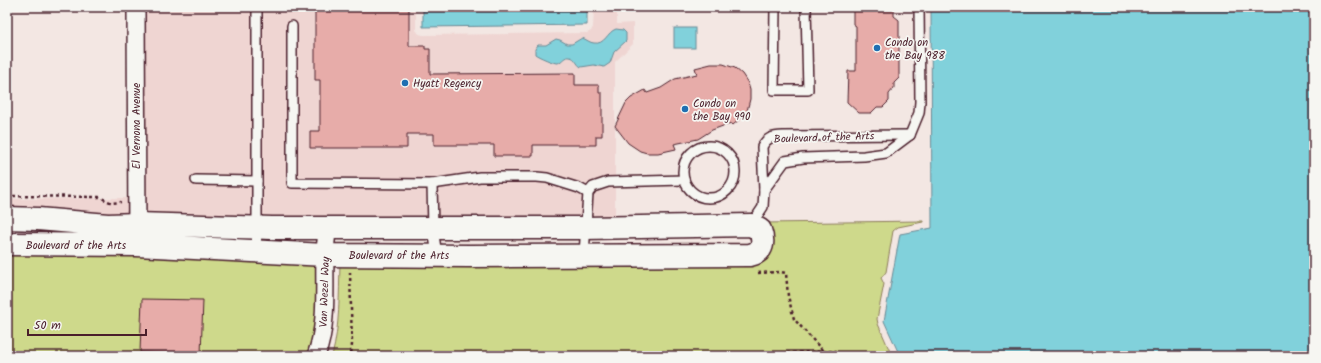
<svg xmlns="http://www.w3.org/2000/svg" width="1321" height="363" font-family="Kalam,sans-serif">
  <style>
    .built { fill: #efd5d2 }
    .green { fill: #ced98b; stroke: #8c7c5b }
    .water { fill: #81d1db; stroke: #6b8a95 }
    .building { fill: #e7aca9; stroke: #4a1f2b }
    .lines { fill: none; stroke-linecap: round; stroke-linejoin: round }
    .lane-casing { stroke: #4a1f2b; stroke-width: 12 }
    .street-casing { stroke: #4a1f2b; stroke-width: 20 }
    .secondary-casing { stroke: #4a1f2b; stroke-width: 25 }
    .path { stroke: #4a1f2b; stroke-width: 2.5; stroke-dasharray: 3 3; stroke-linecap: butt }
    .lane { stroke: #f6f6f2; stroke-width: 9 }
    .street { stroke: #f6f6f2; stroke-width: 17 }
    .secondary { stroke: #f6f6f2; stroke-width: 22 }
    .poi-dot { fill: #1f6fb2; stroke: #f6f6f2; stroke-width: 1.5 }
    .labels { text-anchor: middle; stroke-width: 3.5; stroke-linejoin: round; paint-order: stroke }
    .poi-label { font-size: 11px; fill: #4a1f2b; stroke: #f6f6f2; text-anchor: start }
    .street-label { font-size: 11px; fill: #4a1f2b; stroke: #f6f6f2 }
  </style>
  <rect width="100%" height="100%" fill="#f3e7e3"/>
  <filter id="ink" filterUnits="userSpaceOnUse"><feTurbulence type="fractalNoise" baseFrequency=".025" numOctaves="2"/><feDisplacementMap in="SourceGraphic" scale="8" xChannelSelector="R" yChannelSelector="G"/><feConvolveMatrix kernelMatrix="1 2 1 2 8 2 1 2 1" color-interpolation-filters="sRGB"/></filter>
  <g filter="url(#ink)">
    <g class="built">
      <polygon points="144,7 416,7 416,30 419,34 423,35 587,33 591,31 593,27 594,10 617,8 617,24 633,23 633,44 615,62 615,218 272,219 145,215"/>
      <polygon points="129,198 129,215 7,209 7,199"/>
    </g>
    <g class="green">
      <path d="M923 221V222L898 227 893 231 886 272 881 278 884 284 877 319 878 324 892 356H332C340 326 339 295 340 264H740L763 223Z"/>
      <polygon points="7,253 137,254 324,263 314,356 7,356"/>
    </g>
    <g class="water">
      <polygon points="423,7 587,7 587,25 423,27"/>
      <polygon points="931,7 1314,7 1314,356 900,356 884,321 900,234 932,228"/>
      <rect x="674" y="28" width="21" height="20"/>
      <path d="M616 29 623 30 626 33V41L614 52 610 63 604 67 594 65 581 67C576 64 576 58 570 57 564 56 563 61 558 63 555 64 537 56 535 54V49L538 45H546L556 39 560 40 567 44H572L582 38C586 39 590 43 594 43 605 45 607 32 616 29Z"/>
    </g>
    <g class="building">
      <polygon points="853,7 894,7 894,16 899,20 899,78 894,83 894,88 889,94 889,101 883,107 877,107 871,113 859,113 847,102 848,71 856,71 856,26 853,24"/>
      <polygon points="315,9 409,9 409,46 425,46 425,49 430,49 430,74 575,73 575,85 599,85 599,93 602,93 602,136 596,136 596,145 533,145 533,156 494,156 494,145 434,145 434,134 407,134 407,148 310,148 310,131 320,131 320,80 315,80"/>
      <polygon points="711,64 723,64 735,68 742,74 748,83 750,90 750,99 747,111 741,118 733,125 731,123 712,130 698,139 674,144 676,149 658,153 647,153 640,151 628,143 615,126 626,103 631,98 645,90 647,93 661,88 675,79 697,74 695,68"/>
      <polygon points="142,299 203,300 201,354 140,352"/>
    </g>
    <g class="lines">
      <g class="lane-casing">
        <g id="lane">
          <polyline points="775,7 774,90 808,90 806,7"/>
          <polyline points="292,26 292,183 432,184 480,177 537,177 547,178 579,188 588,193"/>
          <circle cx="709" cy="172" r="26"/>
          <polyline points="196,180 257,181"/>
          <polyline points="432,184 433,228 437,256"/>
          <polyline points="764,190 785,161 803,158 864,156 886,153 910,135 919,113 920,102 919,7"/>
          <path d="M751 225 763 207 764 190 762 147C766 138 773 136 783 136L910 135"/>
          <polyline points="256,251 257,227 257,7"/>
          <polyline points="584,255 588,193 593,187 608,182 684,180"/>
        </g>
      </g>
      <g class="street-casing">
        <g id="street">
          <polyline points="136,7 137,237"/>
          <path d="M316 356C328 323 324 289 325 255 325 246 327 236 327 227"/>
        </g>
      </g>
      <g class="secondary-casing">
        <path id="secondary" d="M7 218 38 219 108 225 137 224 272 228H585L751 225 760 230C764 241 764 252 750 255L470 256 325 255 137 245 7 244"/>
      </g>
      <g class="path">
        <polyline points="7,196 99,197 112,203 121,202"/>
        <polyline points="350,272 352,344 351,356"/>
        <polyline points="758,273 781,272 786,273 788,296 794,319 823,351"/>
        <polyline points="751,356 761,354 836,351"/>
      </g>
      <use href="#lane" class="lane"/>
      <use href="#street" class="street"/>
      <use href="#secondary" class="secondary"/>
    </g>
  </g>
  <g class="poi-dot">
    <circle cx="877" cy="48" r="4"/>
    <circle cx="405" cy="83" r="4"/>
    <circle cx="685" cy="109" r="4"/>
  </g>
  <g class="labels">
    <g class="poi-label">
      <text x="885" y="46">Condo on<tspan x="885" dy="13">the Bay 988</tspan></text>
      <text x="413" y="87">Hyatt Regency</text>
      <text x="693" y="107">Condo on<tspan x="693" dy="13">the Bay 990</tspan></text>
    </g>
    <g class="street-label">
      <text transform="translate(136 126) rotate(-90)" y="4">El Vernona Avenue</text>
      <text transform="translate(824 137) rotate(-2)" y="4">Boulevard of the Arts</text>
      <text x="76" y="249">Boulevard of the Arts</text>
      <text x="399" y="259">Boulevard of the Arts</text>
      <text transform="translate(324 292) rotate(-88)" y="4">Van Wezel Way</text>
    </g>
  </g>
  <rect width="1321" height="363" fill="none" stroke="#f6f6f2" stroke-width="24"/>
  <rect x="12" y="12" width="1297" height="339" fill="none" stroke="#4a1f2b" stroke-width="1.5" filter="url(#ink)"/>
  <path d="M28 329v6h118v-6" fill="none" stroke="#4a1f2b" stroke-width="2"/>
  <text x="34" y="329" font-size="12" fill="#4a1f2b" stroke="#f6f6f2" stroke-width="3" paint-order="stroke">50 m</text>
</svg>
